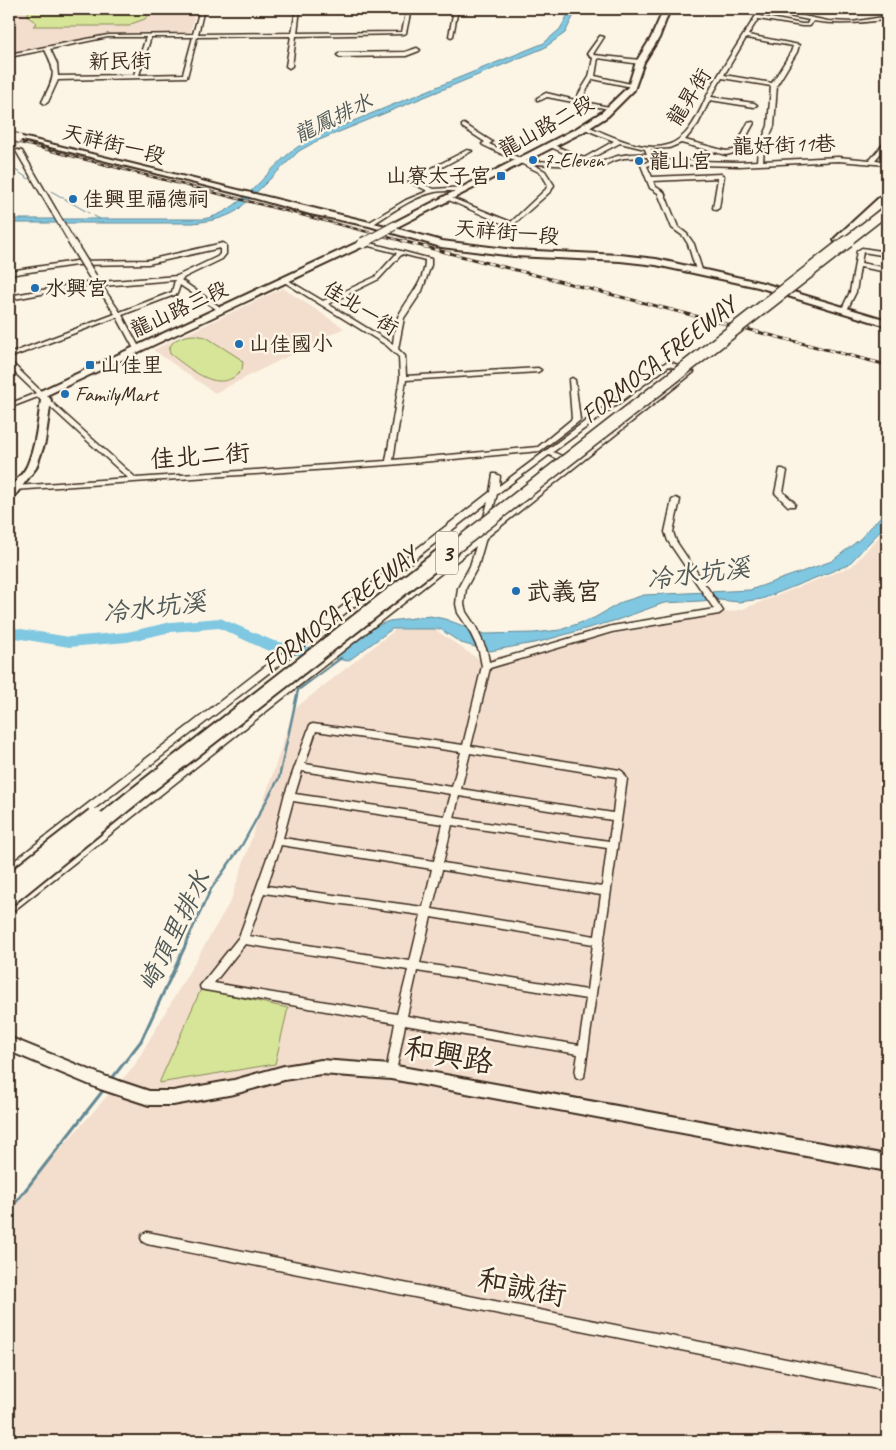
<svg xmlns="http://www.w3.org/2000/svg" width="896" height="1450" font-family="Caveat,'LXGW WenKai TC',sans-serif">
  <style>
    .built { fill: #f3decd }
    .green { fill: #d6e598; stroke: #88885b }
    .water { fill: #80c7e1; stroke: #648893 }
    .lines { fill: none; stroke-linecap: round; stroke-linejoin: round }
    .stream-far2 { stroke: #648893; stroke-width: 1 }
    .stream-far1 { stroke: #648893; stroke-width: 2.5 }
    .stream { stroke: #648893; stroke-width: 3 }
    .river { fill: #80c7e1; fill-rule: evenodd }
    .street-tunnel { stroke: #d5ccbd; stroke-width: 5.5; stroke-dasharray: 5.5 2.5; stroke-linecap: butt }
    .street-casing { stroke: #3b2a1e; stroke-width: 3 }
    .secondary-casing { stroke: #3b2a1e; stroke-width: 4 }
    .highway-casing { stroke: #3b2a1e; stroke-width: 4 }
    .street { fill: #fcf5e5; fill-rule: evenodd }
    .secondary { fill: #fcf5e5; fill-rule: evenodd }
    .highway { fill: #fcf5e5; fill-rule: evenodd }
    .rail-far1-casing { stroke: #3b2a1e; stroke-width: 2.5 }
    .rail-casing { stroke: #3b2a1e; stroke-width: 3 }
    .rail-far1 { stroke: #fcf5e5; stroke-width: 1; stroke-dasharray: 4.5; stroke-linecap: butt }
    .rail { stroke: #fcf5e5; stroke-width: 2; stroke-dasharray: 5.5; stroke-linecap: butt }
    .street-bridge-far1-casing { stroke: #3b2a1e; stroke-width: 8; stroke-linecap: butt }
    .street-bridge-casing { stroke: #3b2a1e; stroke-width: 10; stroke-linecap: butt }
    .secondary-bridge-far1-casing { stroke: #3b2a1e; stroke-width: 10; stroke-linecap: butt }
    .secondary-bridge-casing { stroke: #3b2a1e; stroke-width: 13; stroke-linecap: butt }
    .highway-bridge-far2-casing { stroke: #3b2a1e; stroke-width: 12; stroke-linecap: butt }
    .highway-bridge-far1-casing { stroke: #3b2a1e; stroke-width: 15; stroke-linecap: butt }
    .highway-bridge-casing { stroke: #3b2a1e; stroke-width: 19; stroke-linecap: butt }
    .street-bridge-far1 { stroke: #fcf5e5; stroke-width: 5.5 }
    .street-bridge { stroke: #fcf5e5; stroke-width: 7 }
    .secondary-bridge-far1 { stroke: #fcf5e5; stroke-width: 8 }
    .secondary-bridge { stroke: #fcf5e5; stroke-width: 10 }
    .highway-bridge-far2 { stroke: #fcf5e5; stroke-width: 9 }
    .highway-bridge-far1 { stroke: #fcf5e5; stroke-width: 12 }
    .highway-bridge { stroke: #fcf5e5; stroke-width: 15 }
    .poi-dot { fill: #1f6fb2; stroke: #fcf5e5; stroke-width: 2 }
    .labels { text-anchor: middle; stroke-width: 5; stroke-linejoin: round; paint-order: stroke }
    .far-street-label { font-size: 21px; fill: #3b2a1e; stroke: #fcf5e5 }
    .far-water-label { font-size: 21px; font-style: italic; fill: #505958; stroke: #fcf5e5 }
    .far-poi-label { font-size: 21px; fill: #3b2a1e; stroke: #fcf5e5; text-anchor: start }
    .shield { fill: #fcf5e5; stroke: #75675a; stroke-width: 1 }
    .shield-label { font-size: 24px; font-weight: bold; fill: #3b2a1e }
    .street-label { font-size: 25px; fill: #3b2a1e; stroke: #fcf5e5 }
    .poi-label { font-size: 25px; fill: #3b2a1e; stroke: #fcf5e5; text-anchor: start }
    .water-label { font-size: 26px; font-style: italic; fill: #505958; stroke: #fcf5e5 }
    .near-street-label { font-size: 30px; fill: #3b2a1e; stroke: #fcf5e5 }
  </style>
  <rect width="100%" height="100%" fill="#fcf5e5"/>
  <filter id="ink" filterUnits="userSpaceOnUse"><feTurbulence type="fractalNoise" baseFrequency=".02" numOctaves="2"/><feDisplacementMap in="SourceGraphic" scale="10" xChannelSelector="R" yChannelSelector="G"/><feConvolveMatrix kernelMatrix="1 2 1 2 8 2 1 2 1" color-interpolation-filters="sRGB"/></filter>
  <g filter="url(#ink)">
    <g class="built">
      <polygon points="9,9 196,9 190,33 111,34 9,54"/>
      <polygon points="283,288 344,328 215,393 153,350"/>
      <polygon points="887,528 887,1441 9,1441 9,1206 134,1066 231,900 294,709 395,630 434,629 480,660 743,609 852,566"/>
    </g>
    <g class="green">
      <polygon points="31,9 150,9 151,11 145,19 131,24 130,26 33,26 37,23 28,17 28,13"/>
      <path d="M194 335 206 337 239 358 243 362 242 370C219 397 190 368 170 354L169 350C172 338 183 336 194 335Z"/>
      <polygon points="201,989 288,1008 275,1064 159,1083"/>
    </g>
    <g class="water">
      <path d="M571 9H577L565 33 544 48 317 141 299 151 238 210C224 219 210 221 193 223H9V219H203C240 213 263 174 291 152 298 146 306 142 314 137L544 43 560 29Z"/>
      <polygon points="887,509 887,524 848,565 762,599 739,602 719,600 664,603 617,620 539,642 490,651 461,643 440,629 392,629 348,661 332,658 374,627 389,621 430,616 445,619 484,634 534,633 560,630 594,618 622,602 644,595 750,590 832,561 860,539"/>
    </g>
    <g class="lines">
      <g class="stream-far2">
        <polyline points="9,166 29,179"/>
        <polyline points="51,191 89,213"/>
        <polyline points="94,216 100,219"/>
      </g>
      <polyline class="stream-far1" points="185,945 211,889 242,845 279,778 298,690 341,658"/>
      <g class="stream">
        <polyline points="110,1081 141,1041 186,944"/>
        <polyline points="9,1211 105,1088"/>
      </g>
      <polygon class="river" points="220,618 274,641 326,650 331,651 333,655 331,659 326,660 266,650 219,628 171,632 127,642 69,647 9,637 9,627 69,637 127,632 171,622"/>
      <polyline class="street-tunnel" points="9,135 19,151"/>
      <g class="street-casing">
        <g id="street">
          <path d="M200 9H204L198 34 292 33 296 9H300L297 33 402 32 407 9H411L406 33 404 34 296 36 292 66 289 68 286 66 291 36 197 37 187 77 58 80 48 102 45 104 42 102C53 79 58 74 45 50L9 57V54L108 35 193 34ZM108 37H146L134 75 58 76 57 64 50 49ZM151 37H193L183 74 139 75Z"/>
          <polygon points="454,9 458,9 453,36 451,37 449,36"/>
          <path d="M760 9H769L828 21 852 22 883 17 882 9H886L887 29 885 28 883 20C859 23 838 25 813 21L810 26H802L758 19 748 35 799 45 797 52 777 85 774 126 764 149 763 161 838 157 870 160 885 142 887 141V146L875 160 887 161V165L838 161 739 166 653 164 647 166 652 177 721 174 724 176 719 208 716 210 713 208 718 178 653 181 656 187 664 192 678 227 687 234 694 244 702 270 699 272 696 270 688 244 683 236 672 228 658 193 650 188 641 165 649 161 648 157 624 158 613 161 601 167 532 164 545 171 554 185 551 191 512 226 501 223 444 198 449 197 511 222 546 189 548 185 541 173 483 145 482 144 485 142 462 127V125L464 124 491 141 492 142 489 144 526 161 600 163C614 155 631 153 647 154L645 149 620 143 584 162 546 145 551 144 584 158 614 141 582 128V126L584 125C609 134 641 153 668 145 676 142 684 136 689 129 699 116 704 100 712 86 727 60 745 33 760 9ZM763 11 809 20 807 24H802L760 16ZM746 38 793 46 791 52 772 83 724 75ZM722 78 771 86 768 126 758 149 757 161 739 162 654 160 651 149 669 148 681 143 726 155 738 152 754 123 753 122 748 123 734 150 726 151 685 140 698 124 710 100 754 107 757 105 754 103 711 97Z"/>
          <polygon points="600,36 604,37 593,54 594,55 640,60 643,62 640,64 598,58 595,76 635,85 632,87 593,79 580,101 614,108 614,110 547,97 541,100 537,100 537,98 546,93 575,100 589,77 593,58 587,54"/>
          <polygon points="417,48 420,50 419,51 406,56 340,57 337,55 340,53 405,52"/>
          <polygon points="17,150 22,151 58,213 57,214 52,213 16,151"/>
          <path d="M467 150 472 151 416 181 434 189 464 187 467 189 466 190C456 192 445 190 435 192 412 197 391 213 372 225H368V223L406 200 428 191 409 182V180Z"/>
          <path d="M363 241 431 259V265L422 291 404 318 398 349 405 356 406 376 538 368 541 370 538 372 406 380 393 460 538 447 572 419 569 380 572 378 575 380 580 420 578 422 540 451 389 465 13 490 12 488 16 486 128 478 44 401 43 400 46 398 48 399 136 478 386 461 400 378 399 357 386 345 281 280 286 279 323 301 375 277 397 253 361 244V242ZM402 254 425 260C425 283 407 298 398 317 395 325 394 336 393 344L328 304 379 279Z"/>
          <path d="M223 243 226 245V254L222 259 185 277 181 280 223 309V311H219L180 285 177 294 122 315 140 349 139 350 137 351 134 349 117 317 9 358V354L115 314 95 284 9 300V296L92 281 90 277 93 275 95 276 100 282 177 276 217 257 220 254V248L148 264 76 265 9 275V271L76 261 148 260ZM175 280 172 292 120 312 102 286Z"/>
          <polygon points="862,248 887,252 887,256 863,252 861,263 887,268 887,272 860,267 856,292 846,312 842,312 841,311 850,292 857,251"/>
          <polygon points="9,361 11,362 43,393 43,395 9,408 9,404 36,393 9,367"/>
          <path d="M668 361 694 372 486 538 478 566 466 588 464 604 466 612 476 627 487 651 489 662 612 626 714 609 668 541 665 532 672 500 676 498 680 500 673 532 676 541 723 611 719 614 612 632 490 668 471 746 620 770 623 772 627 779 584 1077 580 1079 576 1077 575 1074 578 1054 405 1025 396 1072 395 1075 391 1077 387 1075 386 1072 395 1023 205 990 201 989 200 986 239 937 273 841 284 797 310 725 313 724 463 745 482 666 479 651 468 628 458 613 456 604 458 588 470 566 476 546 12 912 9 913V904L479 535 488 502 12 873 9 874V865L490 492 493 474H496L500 476 499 486 644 377ZM669 366 686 372 573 461 553 452ZM549 455 569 465 488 528 497 494ZM316 731 461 752 452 787 305 764ZM470 753 617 777 613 813 461 789ZM302 771 451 794 445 816 295 794ZM459 796 612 820 609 841 454 818ZM293 801 443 824 434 861 283 838ZM452 825 607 848 602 887 443 863ZM281 845 432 869 423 907 267 886ZM442 870 601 895 595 936 432 909ZM264 893 421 915 410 961 249 936ZM431 917 593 944 587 990 420 963ZM245 944 408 970 397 1014 214 983ZM417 971 586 999 579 1045 407 1016Z"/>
          <polygon points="780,469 783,469 787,471 783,492 794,502 795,504 794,506 788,506 775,493"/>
          <polygon points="147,1232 887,1379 887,1391 147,1244 143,1242 141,1238 143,1234"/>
        </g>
      </g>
      <g class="secondary-casing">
        <g id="secondary">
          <polygon points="664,9 670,9 659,38 644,62 634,90 608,116 583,132 395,228 442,241 514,250 620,255 656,259 763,283 887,320 887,326 758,287 656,265 620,261 514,256 441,247 369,226 310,214 239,194 14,138 18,136 390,227 391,224 577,128 602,112 628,87 636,62 651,38"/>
          <path d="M363 240 367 243 366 245 47 395 51 400 45 442 36 468 13 498 9 499C9 482 20 480 27 466 36 445 38 422 41 400L36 394 38 392Z"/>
          <polygon points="9,1037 107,1077 149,1091 173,1091 234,1080 284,1066 321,1060 391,1065 887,1155 887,1171 391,1079 321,1074 284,1080 234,1094 173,1105 149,1105 100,1089 9,1051"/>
        </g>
      </g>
      <g class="highway-casing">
        <polygon id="highway" points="887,193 887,201 843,242 835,242 834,240 835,238 883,194"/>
      </g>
      <use href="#street" class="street"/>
      <use href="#secondary" class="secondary"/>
      <use href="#highway" class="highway"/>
      <g class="rail-far1-casing">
        <polyline id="rail-far1" points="9,140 407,242"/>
      </g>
      <g class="rail-casing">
        <polyline id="rail" points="402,241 887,365"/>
      </g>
      <use href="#rail-far1" class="rail-far1"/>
      <use href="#rail" class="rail"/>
      <g class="street-bridge-far1-casing">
        <polyline id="street-bridge-far1" points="55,213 72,242"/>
      </g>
      <g class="street-bridge-casing">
        <polyline id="street-bridge" points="71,241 93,277"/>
      </g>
      <g class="secondary-bridge-far1-casing">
        <g id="secondary-bridge-far1">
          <polyline points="9,136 18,138"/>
          <polyline points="365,242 394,226"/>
        </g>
      </g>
      <g class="secondary-bridge-casing">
        <polyline id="secondary-bridge" points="363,243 367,241"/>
      </g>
      <g class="highway-bridge-far2-casing">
        <polyline id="highway-bridge-far2" points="846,242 887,210"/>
      </g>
      <g class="highway-bridge-far1-casing">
        <polyline id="highway-bridge-far1" points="450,551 848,241"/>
      </g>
      <g class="highway-bridge-casing">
        <g id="highway-bridge">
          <polyline points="9,882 94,816"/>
          <polyline points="9,898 132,798 451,549"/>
        </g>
      </g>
      <use href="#street-bridge-far1" class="street-bridge-far1"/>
      <use href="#street-bridge" class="street-bridge"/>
      <use href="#secondary-bridge-far1" class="secondary-bridge-far1"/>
      <use href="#secondary-bridge" class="secondary-bridge"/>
      <use href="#highway-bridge-far2" class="highway-bridge-far2"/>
      <use href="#highway-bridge-far1" class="highway-bridge-far1"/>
      <use href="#highway-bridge" class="highway-bridge"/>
    </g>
  </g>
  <g class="poi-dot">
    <circle cx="533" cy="160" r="5"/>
    <circle cx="639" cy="161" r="5"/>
    <rect x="496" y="171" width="10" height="10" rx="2.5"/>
    <circle cx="73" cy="199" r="5"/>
    <circle cx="35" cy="288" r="5"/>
    <circle cx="239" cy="344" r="5"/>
    <rect x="85" y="360" width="10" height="10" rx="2.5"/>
    <circle cx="65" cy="394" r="5"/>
    <circle cx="516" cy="591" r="5"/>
  </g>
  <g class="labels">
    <g class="far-street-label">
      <text transform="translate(120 61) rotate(-1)" y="7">新民街</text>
      <text transform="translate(689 97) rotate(-58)" y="7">龍昇街</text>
      <text transform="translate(546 126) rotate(-29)" y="7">龍山路二段</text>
      <text transform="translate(114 144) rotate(14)" y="7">天祥街一段</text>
      <text transform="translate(784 145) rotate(-2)" y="7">龍好街11巷</text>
      <text transform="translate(507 232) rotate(5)" y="7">天祥街一段</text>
      <text transform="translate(361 308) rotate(32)" y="7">佳北一街</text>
      <text transform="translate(179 309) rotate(-25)" y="7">龍山路三段</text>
    </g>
    <g class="far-water-label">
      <text transform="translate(333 118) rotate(-26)" y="7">龍鳳排水</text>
    </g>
    <g class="far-poi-label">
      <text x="543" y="167">7-Eleven</text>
      <text x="649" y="168">龍山宮</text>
      <text x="491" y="183" text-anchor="end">山寮太子宮</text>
      <text x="83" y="206">佳興里福德祠</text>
      <text x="45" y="295">水興宮</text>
      <text x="249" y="351">山佳國小</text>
      <text x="100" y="372">山佳里</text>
      <text x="75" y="401">FamilyMart</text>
    </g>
    <rect class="shield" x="436" y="531.5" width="22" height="43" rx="4"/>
    <g class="shield-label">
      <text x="447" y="561">3</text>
    </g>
    <g class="street-label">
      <text transform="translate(658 359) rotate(-38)" y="9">FORMOSA FREEWAY</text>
      <text transform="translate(200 455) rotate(-4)" y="9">佳北二街</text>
      <text transform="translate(339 609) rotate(-38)" y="9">FORMOSA FREEWAY</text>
    </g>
    <g class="poi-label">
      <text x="526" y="600">武義宮</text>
    </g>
    <g class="water-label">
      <text transform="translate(698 573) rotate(-7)" y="9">冷水坑溪</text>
      <text transform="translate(154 607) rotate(-7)" y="9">冷水坑溪</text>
      <text transform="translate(174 931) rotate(-64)" y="9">崎頂里排水</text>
    </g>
    <g class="near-street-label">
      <text transform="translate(449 1055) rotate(10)" y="10">和興路</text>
      <text transform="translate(522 1287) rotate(11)" y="10">和誠街</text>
    </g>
  </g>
  <rect width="896" height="1450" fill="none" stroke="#fcf5e5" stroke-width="30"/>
  <rect x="15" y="15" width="866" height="1420" fill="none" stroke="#3b2a1e" stroke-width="2" filter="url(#ink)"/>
</svg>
